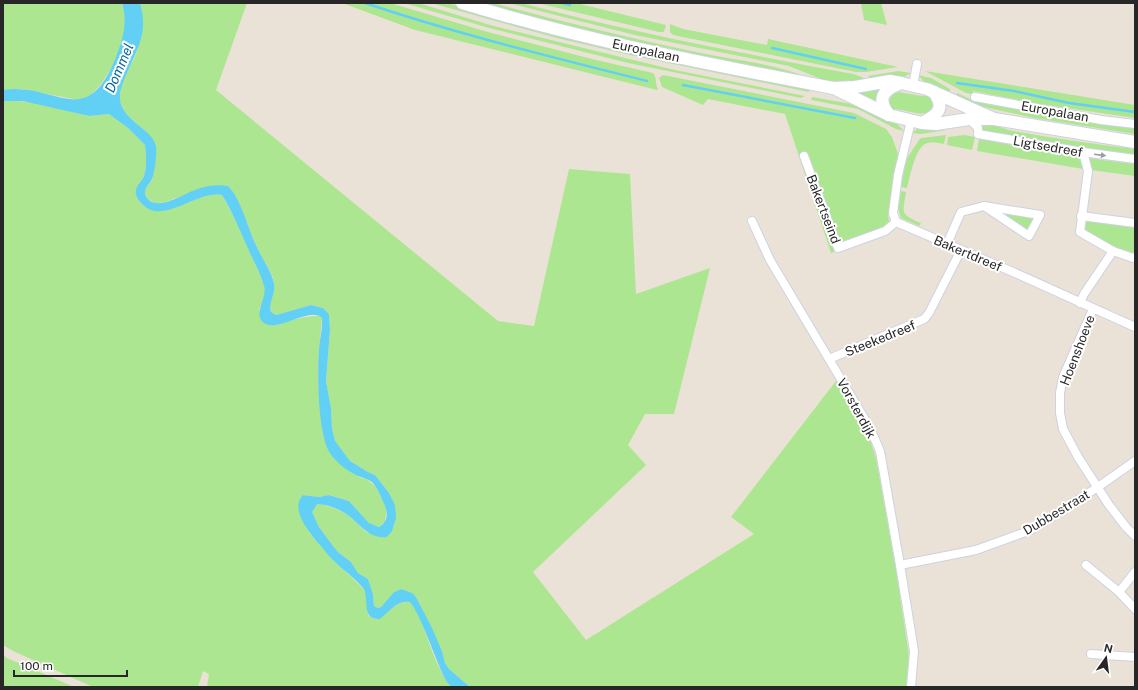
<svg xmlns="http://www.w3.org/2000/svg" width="1138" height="690" font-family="'Public Sans',sans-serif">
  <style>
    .green { fill: #ade690 }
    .water { fill: #62cff5 }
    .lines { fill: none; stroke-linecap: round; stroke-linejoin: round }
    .stream { stroke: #62cff5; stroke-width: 2.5 }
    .minor-casing { stroke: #cdd1e2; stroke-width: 10 }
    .secondary-casing { stroke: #cdd1e2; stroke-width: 14 }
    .minor { stroke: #fff; stroke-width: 8 }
    .secondary { stroke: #fff; stroke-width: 12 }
    .oneway { fill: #9e9e9e }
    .labels { text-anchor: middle; stroke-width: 4; stroke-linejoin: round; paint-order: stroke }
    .street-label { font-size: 13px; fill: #272727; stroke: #fff }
    .water-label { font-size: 14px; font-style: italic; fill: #05699d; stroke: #fff }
  </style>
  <rect width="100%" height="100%" fill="#ebe2d7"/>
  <g class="green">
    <path d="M3 3H122C125 12 126 22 125 31 122 50 105 85 89 96 86 98 82 99 78 100L22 89 3 90Z"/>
    <path d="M140 3H247L216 90 498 321 534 326 569 169 630 174 636 294 710 268 674 414H645L628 445 646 465 533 572 586 640 754 534 731 517 836 381 852 405 867 431 876 458 896 570 909 656 906 687H470L449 669 445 663 442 651 435 636 416 597 401 589 394 592 381 607 378 608 374 606 373 594 368 579 358 573 351 562 338 552 333 546 319 527 312 512 316 504H320L334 508 348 515 366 532 387 537 394 526 392 499 389 493 375 475 368 472 350 461 335 442 332 428 331 408 326 381 330 330 329 314 323 308 311 305 276 315 271 312C268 302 276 294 274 282 271 269 261 258 256 245 247 226 242 206 230 188 214 191 198 193 182 196 174 198 167 203 159 203 151 203 145 198 145 190 146 185 150 184 152 180 154 175 156 153 156 147 154 130 123 121 120 100 117 83 132 66 137 51 141 37 144 17 140 3Z"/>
    <path d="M342 3H390L488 32 592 59 653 73C657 77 655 84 658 89L657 90 415 30Z"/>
    <polygon points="404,3 418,3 490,25 629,59 675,70 805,96 801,98 628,63 489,28"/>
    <polygon points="431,3 447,3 492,16 810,87 809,92 630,55 553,37"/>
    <path d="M477 3H493C560 21 628 38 696 52 729 59 768 63 799 74V77L678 54 556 25Z"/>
    <path d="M508 3H521C630 32 741 53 853 74L862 77 868 81 831 83 789 66 635 35Z"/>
    <polygon points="537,3 576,3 666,25 664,32 659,32"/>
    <polygon points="861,3 881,3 887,25 864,20"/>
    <polygon points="670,24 683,29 767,45 768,39 898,67 866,72 856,72 673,35 670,32"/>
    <polygon points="898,71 911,73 900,79 872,80 868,76"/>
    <polygon points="925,71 1135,105 1135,118 1039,104 973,91 973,94 966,93"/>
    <polygon points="663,75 854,113 886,129 892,137 898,154 888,216 889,221 898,227 851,246 831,253 785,114 708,99 703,105 662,87 659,78"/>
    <polygon points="918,75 931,78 950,89 950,96 926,84"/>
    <polygon points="887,84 879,105 845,89"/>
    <path d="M899 92 922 96 927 95 931 97C933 100 934 105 931 109 925 118 910 111 901 110 897 109 895 110 891 110 888 101 889 94 899 92Z"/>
    <polygon points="957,93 970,99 1039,111 1135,126 1135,134 1034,118 966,103 956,99"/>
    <path d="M812 97C843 103 882 105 904 131L896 129 858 109 811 100Z"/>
    <path d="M7 100 31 102 89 116 109 114 128 128 145 145C146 154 147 167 144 176 141 182 135 188 136 195 137 199 140 203 143 205 164 224 197 190 222 195L238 225 262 278 265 289V296L259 310 276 325C291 321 304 315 320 316L322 318 319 351 318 378 320 409 324 439 359 477 368 480 376 487 387 509 385 521 379 527 369 523 349 501 330 495 319 497 303 495 300 499 303 520 309 532 333 560 364 589 366 594 368 615 372 618 376 619C386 614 395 603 406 602 408 602 410 602 412 604 417 608 420 619 423 626 429 642 440 676 452 687H207L209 674 203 671 198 687H93L13 651 3 645V101Z"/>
    <path d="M977 122C992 122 999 128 1013 131 1053 138 1094 144 1135 149V156L1065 147 983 132Z"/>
    <polygon points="944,126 943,131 941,131 921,134 911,133 921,127"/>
    <path d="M946 135 944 144C938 143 931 141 925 144 915 149 910 177 907 188L901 187 906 160 919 140 921 138Z"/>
    <polygon points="964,135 975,137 972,150 947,145 948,137"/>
    <polygon points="979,139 1079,157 1083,169 977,151"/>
    <polygon points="1087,158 1135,164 1135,176 1091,170"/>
    <path d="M901 191 906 192C903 213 899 214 921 223L919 226 901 218 898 208Z"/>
    <polygon points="994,210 1032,216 1034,218 1027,229 1025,230"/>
    <polygon points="1088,220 1135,228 1135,255 1133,256 1085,232 1085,221"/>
    <polygon points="3,655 7,658 74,687 3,687"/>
  </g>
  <path class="water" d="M122 3H140C149 33 137 49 126 75 123 83 119 91 120 99 122 121 153 129 156 146 157 154 155 172 152 179 150 184 145 186 145 192 145 196 148 200 152 202 166 207 183 194 195 190 205 186 218 184 228 186 241 198 248 230 257 247 262 259 271 270 274 283 276 294 268 303 271 312L276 315 311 305 323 308 329 314 330 330 326 381 331 408 332 428 335 441 350 461 368 472 375 475 389 493 395 505 396 518 392 531 387 537C370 539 361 526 349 516 344 512 336 508 329 506 325 505 321 504 317 504L312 512 319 527 333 546 338 552 351 562 358 573 368 579 373 594 374 606 378 608 381 607 394 592 401 589 412 593 416 597 432 628 442 651 445 663 449 669 470 687H452C450 685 447 683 446 680 439 669 417 604 409 602 397 600 388 613 380 619 361 620 369 600 364 589 355 578 343 570 334 561 328 556 324 549 319 544 310 533 289 509 303 495L319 497 329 495 349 501 369 523 379 527C393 518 385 506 380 495 378 491 376 486 372 482 368 479 363 478 358 476 348 471 336 463 330 453 318 436 317 373 319 351 319 340 323 329 322 318 309 306 280 333 264 323 252 315 268 297 264 286 261 274 255 264 250 253 241 233 233 213 222 195 197 190 164 225 143 205 140 202 137 199 136 195 134 187 141 183 144 176 147 167 146 154 145 145L128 128 109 114 89 116 23 101H3V90C56 82 86 133 116 57 123 39 128 22 122 3Z"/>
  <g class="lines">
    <g class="stream">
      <path d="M365 3C457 34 552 57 647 81"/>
      <polyline points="562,3 570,5"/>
      <polyline points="772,48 866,69"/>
      <polyline points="957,83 1014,91 1069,103 1135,112"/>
      <polyline points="683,85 855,118"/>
    </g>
    <g class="minor-casing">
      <g id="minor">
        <polyline points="913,86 917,64"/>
        <polyline points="975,97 1101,120 1135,124"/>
        <polyline points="969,119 978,128 978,134 1083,152 1135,159"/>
        <polyline points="911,121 898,175 893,213 896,222 1013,272 1135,327"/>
        <polyline points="1083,152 1088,171 1080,232 1113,251 1133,258 1135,257"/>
        <polyline points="804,156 838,248 885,231 896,222"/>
        <polygon points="984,206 1040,215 1029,236"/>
        <polyline points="1081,216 1135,223"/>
        <polyline points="752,221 770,260 870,428 880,451 900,565 914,651 911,687"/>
        <polyline points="947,244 961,212 984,206"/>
        <polyline points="1080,303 1084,294 1113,251"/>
        <polyline points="1093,309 1063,377 1060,393 1060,413 1063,429 1078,457 1109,505 1126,527 1135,536"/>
        <polyline points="829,359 924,319 929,313 961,250"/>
        <polyline points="900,565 976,550 1031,530 1098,487 1135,461"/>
        <polyline points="1086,565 1119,592 1135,609"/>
        <polyline points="1119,592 1135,572"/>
        <polyline points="1091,654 1135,657"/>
      </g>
    </g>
    <g class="secondary-casing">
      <g id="secondary">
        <path d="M462 3C583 40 708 64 833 88L855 87 890 81 901 83 927 89 994 119"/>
        <polyline points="834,88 889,115 922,123 936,124 969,119 994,119 1135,142"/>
        <path d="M889 115C876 98 883 90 901 83"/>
        <path d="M922 123C937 115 946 109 934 92"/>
      </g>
    </g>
    <use href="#minor" class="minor"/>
    <use href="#secondary" class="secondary"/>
  </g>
  <defs><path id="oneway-solid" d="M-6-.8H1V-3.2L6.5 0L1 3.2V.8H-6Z"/></defs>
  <use class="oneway" href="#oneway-solid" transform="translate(1100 155) rotate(7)"/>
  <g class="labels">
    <g class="street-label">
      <text transform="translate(646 50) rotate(12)" y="5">Europalaan</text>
      <text transform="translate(1055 111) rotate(10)" y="5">Europalaan</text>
      <text transform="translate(1048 146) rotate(10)" y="5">Ligtsedreef</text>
      <text transform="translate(824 209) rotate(69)" y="5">Bakertseind</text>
      <text transform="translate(968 253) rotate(23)" y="5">Bakertdreef</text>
      <text transform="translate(880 338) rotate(-22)" y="5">Steekedreef</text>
      <text transform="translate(1077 350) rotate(-69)" y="5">Hoenshoeve</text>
      <text transform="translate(857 408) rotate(61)" y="5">Vorsterdijk</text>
      <text transform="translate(1056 512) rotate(-31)" y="5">Dubbestraat</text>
    </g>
    <g class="water-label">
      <text transform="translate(119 68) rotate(-67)" y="5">Dommel</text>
    </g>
  </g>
  <rect width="1138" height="690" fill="none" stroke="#272727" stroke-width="8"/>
  <g transform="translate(1106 658) rotate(14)" stroke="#ffffff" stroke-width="3" paint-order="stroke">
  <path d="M0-3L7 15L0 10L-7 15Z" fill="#272727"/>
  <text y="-6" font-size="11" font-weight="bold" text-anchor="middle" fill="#272727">N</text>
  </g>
  <path d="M14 670v6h113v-6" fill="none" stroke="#272727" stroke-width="2"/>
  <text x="20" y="670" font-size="12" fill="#272727" stroke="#ffffff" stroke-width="3" paint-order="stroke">100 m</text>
</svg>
